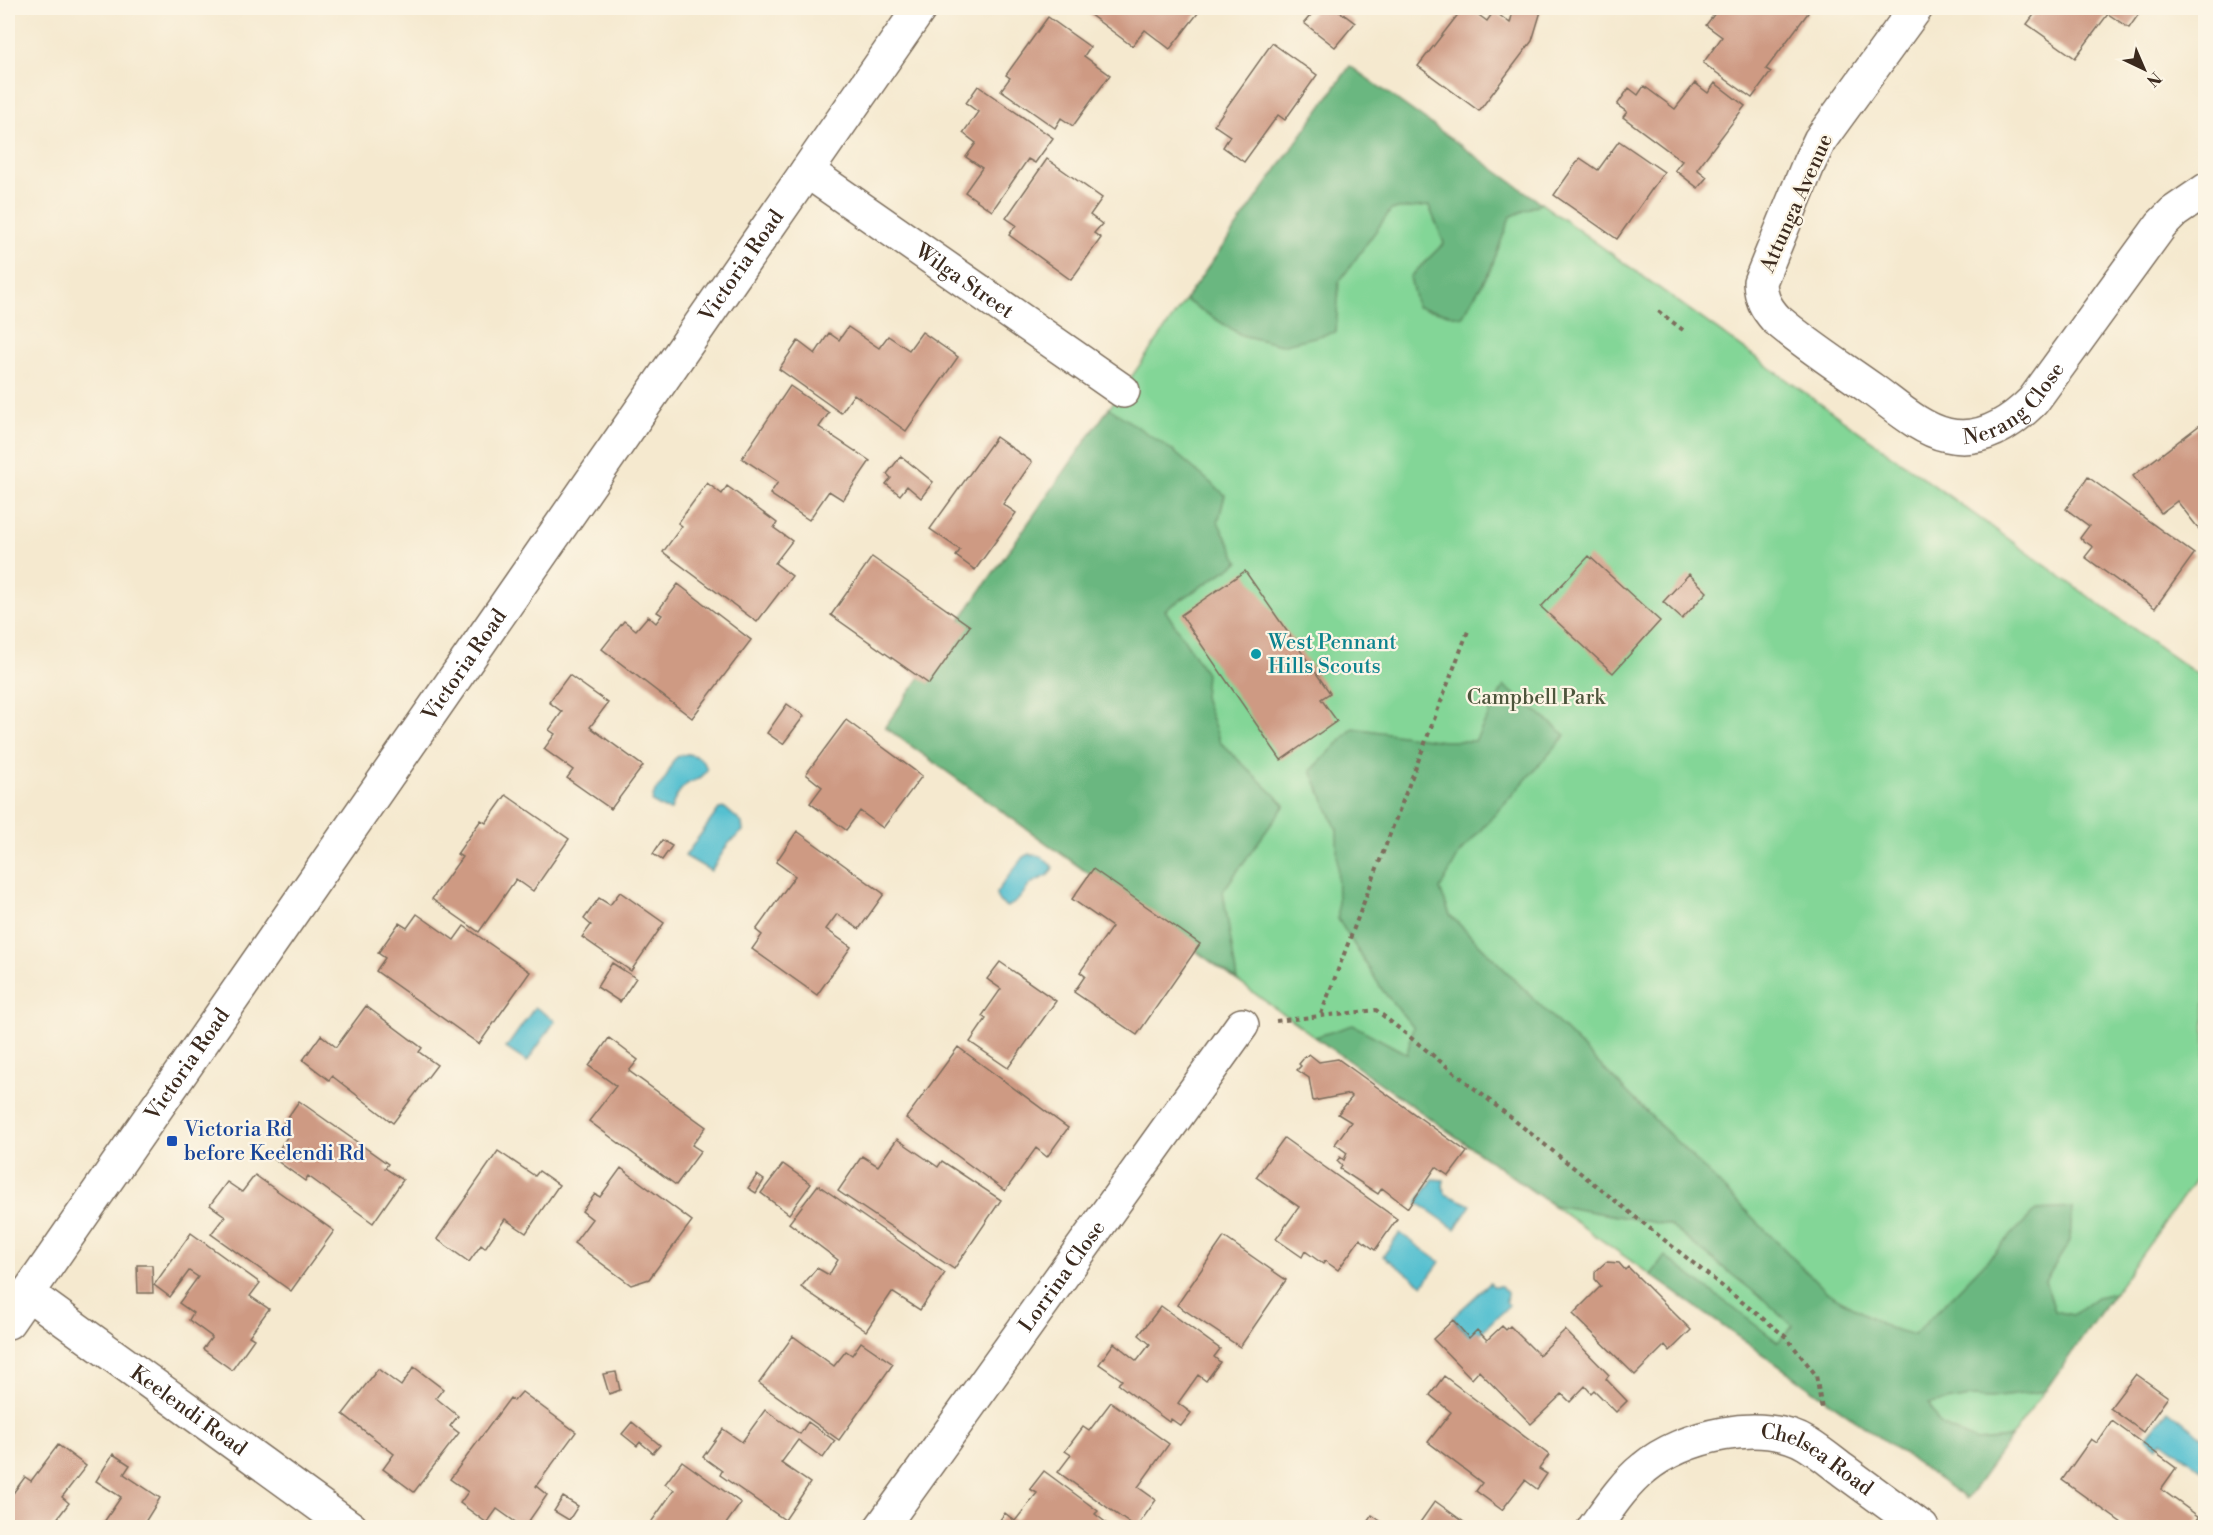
<svg xmlns="http://www.w3.org/2000/svg" width="2213" height="1535" font-family="'Libre Bodoni',serif">
  <rect width="100%" height="100%" fill="#fcf5e5"/>
  <filter id="ink" filterUnits="userSpaceOnUse"><feTurbulence type="fractalNoise" baseFrequency=".0167" numOctaves="2"/><feDisplacementMap in="SourceGraphic" scale="12" xChannelSelector="R" yChannelSelector="G"/><feConvolveMatrix kernelMatrix="1 2 1 2 8 2 1 2 1" color-interpolation-filters="sRGB"/></filter>
  <filter id="wash" filterUnits="userSpaceOnUse"><feTurbulence type="fractalNoise" baseFrequency=".008" numOctaves="4" result="noise"/><feDisplacementMap in="SourceGraphic" scale="24" xChannelSelector="R" yChannelSelector="G"/><feGaussianBlur stdDeviation="1.35" result="paint"/><feColorMatrix in="noise" values="0 0 0 0 0 0 0 0 0 0 0 0 0 0 0 0 0 1.4 0 .05"/><feComposite in="paint" operator="in"/></filter>
  <g filter="url(#wash)">
    <rect width="100%" height="100%" fill="#f5e9cf"/>
    <path fill="#83d697" stroke="#5f805a" stroke-width="1.5" d="M1350,66L2205,680V1166L1967,1499L1315,1037L885,727Z"/>
    <path fill="#6ab780" stroke="#52704f" stroke-width="1.5" d="M1350,66L1541,203L1510,217L1490,271L1462,317L1417,307L1410,277L1444,243L1429,206L1391,210L1339,282L1336,332L1281,345L1241,335L1185,300Z
      M1109,408L1172,450L1225,495L1218,522L1239,562L1165,610L1206,673L1204,697L1220,742L1285,805L1223,891L1237,980L885,727Z
      M1504,686L1566,735L1460,853L1440,889L1450,915L1828,1293L1889,1328L1914,1335L2036,1210L2072,1208L2070,1241L2045,1281L2055,1311L2073,1315L2097,1297L2114,1293L2045,1391L1991,1398L1970,1397L1929,1404L1939,1424L1976,1441L2011,1438L1967,1499L1651,1275L1665,1256L1778,1342L1793,1326L1763,1299L1669,1225L1553,1205L1315,1037L1353,1025L1407,1054L1413,1027L1383,991L1338,919L1337,830L1311,771L1353,728L1443,741H1475Z"/>
    <path fill="#55c0d0" stroke="#487577" stroke-width="1.5" d="M688,754C698,756 704,759 707,770C700,781 697,778 687,784C679,790 673,801 671,810L664,809L652,802C654,788 660,788 666,777C673,764 670,756 688,754Z
      M725,808L742,823L743,831L728,844L711,871L685,856L719,809Z
      M1029,854C1040,856 1046,858 1053,867C1050,879 1039,877 1031,884C1022,893 1020,902 1007,907C1000,903 997,901 996,893L1023,857Z
      M535,1007L555,1021L527,1062L506,1048Z
      M1433,1179L1444,1180L1443,1186L1445,1194L1471,1205L1455,1229L1417,1202Z
      M1400,1233L1440,1262L1423,1285L1383,1256Z
      M1490,1283L1493,1286H1501L1507,1293L1506,1302L1509,1305L1473,1340L1452,1318Z
      M2168,1410L2205,1439V1469L2204,1471L2162,1440L2157,1447L2146,1438Z"/>
    <g id="blocks">
      <path fill="#ce9a83" d="M1081,8H1202L1170,49L1145,30L1132,46Z
        M1317,8H1335L1355,23L1335,47L1304,23Z
        M1463,8H1469L1487,21L1494,11L1510,23L1514,8H1542L1532,41L1479,111L1418,66Z
        M1719,8H1800L1808,13L1766,69L1771,72L1752,98L1703,63L1722,37L1706,25Z
        M2039,8H2143L2129,28L2108,14L2075,58L2027,24Z
        M1048,17L1090,47L1084,56L1110,75L1073,126L1061,118L1055,128L1001,90L1010,78L1006,75Z
        M1272,43L1317,75L1285,120L1278,115L1244,162L1223,147L1230,136L1214,125Z
        M1695,83L1708,93L1715,83L1745,106L1697,169L1707,177L1698,188L1675,170L1682,161L1623,117L1627,112L1617,105L1629,88L1638,95L1644,86L1675,109Z
        M978,86L1053,138L1035,163L1028,159L992,211L965,192L982,168L966,157L976,143L963,133L978,112L966,103Z
        M1619,141L1664,172L1617,239L1554,195L1580,158L1598,170Z
        M1047,159L1102,198L1090,215L1102,224L1094,233L1101,238L1071,280L1009,235L1016,225L1006,218Z
        M848,327L879,348L888,336L909,350L922,332L958,357L906,431L854,394L841,413L779,369L798,341L815,354L829,333L839,340Z
        M790,386L829,413L819,427L870,461L843,500L829,491L809,520L770,494L778,482L742,458Z
        M2200,425L2206,429V538L2177,501L2161,513L2133,476Z
        M996,437L1032,462L1003,504L1016,513L975,570L956,556L960,550L930,529Z
        M901,456L933,482L921,498L907,486L900,495L886,484L891,478L887,474Z
        M2088,477L2194,554L2155,608L2085,557L2093,547L2080,538L2089,526L2066,509Z
        M707,483L722,494L727,486L777,523L774,528L792,541L775,563L792,576L757,622L663,552L682,526L678,523Z
        M1589,556L1660,621L1613,673L1541,607Z
        M872,557L970,626L929,684L831,615Z
        M1245,571L1330,693L1321,699L1337,721L1281,760L1181,615Z
        M1689,574L1707,592L1682,619L1663,602Z
        M678,584L751,640L692,718L602,649L624,621L636,630L648,616L656,623L662,615L657,612Z
        M569,675L608,703L590,727L643,766L611,809L567,778L573,770L544,749L555,734L549,730L562,712L549,702Z
        M787,704L804,716L783,744L767,733Z
        M846,720L922,776L883,828L860,811L846,830L810,803L822,787L806,774Z
        M506,795L569,839L533,891L516,879L479,932L432,899L462,857L457,854L481,820L486,823Z
        M797,831L884,894L859,929L837,914L826,929L851,947L817,995L752,949L762,935L756,930L795,876L776,862Z
        M662,840L672,846L662,860L653,854Z
        M1093,869L1200,944L1137,1035L1074,992L1085,976L1080,972L1112,927L1072,899Z
        M620,892L664,923L631,971L582,937L591,925L584,919L599,898L610,905Z
        M417,914L454,940L464,926L530,972L479,1044L376,971L385,958L378,953L399,923L407,928Z
        M1000,962L1056,1001L1008,1068L970,1042L986,1019L982,1016L1001,989L987,979Z
        M612,963L636,978L620,1002L597,987Z
        M366,1006L422,1048L419,1052L437,1065L393,1123L332,1076L329,1080L303,1060L321,1035L336,1047Z
        M609,1038L638,1060L629,1071L706,1127L692,1145L701,1151L676,1185L589,1121L616,1086L589,1066Z
        M958,1047L1068,1128L1047,1157L1036,1148L1005,1191L906,1118Z
        M1309,1054L1319,1062L1338,1059L1467,1152L1449,1176L1436,1167L1408,1208L1382,1188L1378,1194L1340,1169L1342,1166L1337,1161L1340,1157L1344,1160L1347,1153L1335,1144L1351,1122L1338,1114L1352,1097L1349,1094L1313,1101L1309,1078L1297,1070L1301,1066L1299,1064L1304,1058Z
        M299,1101L388,1164L385,1168L403,1180L373,1223L308,1176L305,1181L273,1158L290,1133L281,1127Z
        M1284,1138L1397,1219L1375,1250L1360,1239L1338,1270L1325,1261L1323,1264L1305,1251L1302,1257L1276,1239L1299,1207L1256,1177Z
        M897,1139L938,1167L942,1161L1001,1200L954,1269L838,1191L862,1156L878,1166Z
        M498,1151L535,1176L539,1171L559,1185L526,1233L505,1219L485,1248L481,1245L469,1262L437,1239Z
        M783,1164L811,1184L789,1214L761,1193Z
        M621,1168L692,1221L649,1279L631,1285L574,1243L592,1219L582,1211L595,1194L600,1197Z
        M255,1175L334,1231L291,1291L211,1234L225,1216L210,1205L227,1182L242,1192Z
        M757,1175L764,1180L756,1193L748,1188Z
        M818,1185L945,1273L920,1310L892,1292L866,1331L801,1287L817,1268L829,1275L838,1260L789,1223Z
        M191,1233L260,1283L250,1296L269,1309L249,1336L254,1339L232,1370L203,1349L212,1337L189,1320L193,1313L179,1303L198,1277L189,1271L170,1297L154,1285Z
        M1224,1237L1286,1280L1240,1347L1177,1305Z
        M1606,1262L1619,1263L1625,1270L1628,1267L1691,1330L1670,1351L1665,1345L1635,1375L1573,1314L1601,1286L1595,1279V1272Z
        M137,1265H152L153,1293H138Z
        M1161,1306L1220,1349L1214,1357L1220,1362L1206,1381L1198,1375L1178,1403L1191,1413L1181,1426L1171,1419L1169,1422L1118,1384L1122,1380L1099,1364L1114,1343L1137,1361L1150,1344L1139,1335Z
        M1453,1320L1469,1338L1477,1330L1487,1340L1502,1326L1506,1330L1510,1326L1539,1355L1565,1330L1609,1375L1606,1379L1627,1401L1616,1412L1594,1390L1591,1393L1585,1386L1570,1402L1562,1394L1531,1424L1479,1371L1472,1379L1433,1339Z
        M793,1336L834,1366L846,1351L852,1355L861,1342L893,1364L839,1440L759,1383Z
        M414,1367L443,1389L436,1398L458,1416L450,1426L459,1433L414,1492L383,1469L394,1454L343,1414L378,1369L401,1386Z
        M616,1372L620,1390L609,1394L603,1374Z
        M2136,1374L2168,1397L2143,1432L2110,1408Z
        M1444,1376L1549,1455L1539,1469L1547,1474L1537,1489L1525,1480L1502,1510L1476,1491L1482,1483L1428,1442L1451,1412L1430,1395Z
        M522,1392L576,1432L536,1486L547,1495L524,1528L497,1509L487,1523L460,1503L468,1492L450,1479L510,1398L514,1401Z
        M1111,1402L1169,1444L1138,1487L1156,1500L1136,1528L1058,1472L1071,1455L1065,1451L1083,1427L1089,1431Z
        M765,1410L800,1434L808,1422L835,1441L823,1458L798,1440L781,1463L810,1483L785,1520L720,1475L722,1471L703,1457L723,1429L742,1442Z
        M2112,1421L2176,1468L2161,1489L2199,1517L2192,1528H2129L2062,1480L2091,1439L2097,1443Z
        M632,1422L660,1445L653,1453L640,1442L637,1446L622,1434Z
        M58,1445L86,1466L62,1497L69,1503L50,1528H8V1500L25,1477L31,1481Z
        M113,1454L130,1465L124,1474L160,1498L145,1522L153,1528H100L121,1497L96,1481Z
        M682,1461L741,1503L723,1528H647L674,1490L665,1484Z
        M1044,1471L1098,1511L1095,1514L1113,1528H994L1005,1513L1015,1521L1037,1493L1030,1489Z
        M563,1497L578,1506L569,1520L554,1511Z
        M1435,1501L1472,1528H1416Z
        M1372,1515L1390,1528H1363Z"/>
    </g>
  </g>
  <g filter="url(#ink)">
    <use href="#blocks" fill-opacity="0" stroke="#7c6d5c" stroke-width="1.5"/>
    <g fill="none" stroke-linecap="round" stroke-linejoin="round">
      <g stroke="#7c6d5c" stroke-width="36">
        <g id="street">
          <path id="s1" d="M1916,8L1820,140L1809,163L1760,282C1761,298 1765,307 1776,319C1806,345 1841,367 1873,390C1895,406 1920,429 1947,435C1981,443 2011,423 2033,401L2161,225L2174,212L2206,190"/>
          <path id="s2" d="M807,171L1123,391"/>
          <path id="s3" d="M27,1293L351,1528"/>
          <path id="s4" d="M881,1528L1242,1025"/>
          <path id="s5" d="M1594,1528C1609,1507 1624,1484 1644,1468C1682,1436 1763,1417 1807,1444C1820,1452 1832,1462 1844,1471C1870,1490 1896,1509 1922,1528"/>
        </g>
      </g>
      <g stroke="#7c6d5c" stroke-width="36">
        <g id="secondary">
          <path id="s6" d="M8,1322L920,8"/>
        </g>
      </g>
      <path stroke="#7c6d5c" stroke-width="4" stroke-dasharray="4.5 4.5" stroke-linecap="butt" d="M1658,311L1683,330
        M1321,1014L1468,631
        M1276,1021L1376,1010L1786,1337L1816,1375L1822,1410"/>
      <use href="#street" stroke="#fff" stroke-width="33"/>
      <use href="#secondary" stroke="#fff" stroke-width="33"/>
    </g>
  </g>
  <circle fill="#0f9aa8" stroke="#fcf5e5" stroke-width="2" cx="1256" cy="654" r="6"/>
  <rect fill="#1a4fb4" stroke="#fcf5e5" stroke-width="2" x="166" y="1135" width="12" height="12" rx="3"/>
  <g text-anchor="middle" stroke-width="4.5" stroke-linejoin="round" paint-order="stroke">
    <g font-size="21" fill="#3b2a1e" stroke="#fcf5e5">
      <text transform="translate(1796 203) rotate(-66)" y="7">Attunga Avenue</text>
      <text dy="7" stroke="none"><textPath href="#s6" startOffset="1286">Victoria Road</textPath></text>
      <text dy="7" stroke="none"><textPath href="#s2" startOffset="192">Wilga Street</textPath></text>
      <text dy="7" stroke="none"><textPath href="#s1" startOffset="645">Nerang Close</textPath></text>
      <text dy="7" stroke="none"><textPath href="#s6" startOffset="800">Victoria Road</textPath></text>
      <text dy="7" stroke="none"><textPath href="#s6" startOffset="314">Victoria Road</textPath></text>
      <text dy="7" stroke="none"><textPath href="#s4" startOffset="310">Lorrina Close</textPath></text>
      <text dy="7" stroke="none"><textPath href="#s3" startOffset="200">Keelendi Road</textPath></text>
      <text dy="7" stroke="none"><textPath href="#s5" startOffset="267">Chelsea Road</textPath></text>
    </g>
    <g font-size="21" fill="#0d838f" stroke="#fcf5e5" text-anchor="start">
      <text x="1268" y="649">West Pennant<tspan x="1268" dy="24">Hills Scouts</tspan></text>
    </g>
    <g font-size="21" fill="#4d553c" stroke="#fcf5e5">
      <text x="1536" y="704">Campbell Park</text>
    </g>
    <g font-size="21" fill="#164399" stroke="#fcf5e5" text-anchor="start">
      <text x="184" y="1136">Victoria Rd<tspan x="184" dy="24">before Keelendi Rd</tspan></text>
    </g>
  </g>
  <rect width="2213" height="1535" fill="none" stroke="#fcf5e5" stroke-width="30"/>
  <g transform="translate(2144 69) rotate(136)" stroke="#fcf5e5" stroke-width="4.5" paint-order="stroke">
  <path d="M0-4.5L10 22L0 15L-10 22Z" fill="#3b2a1e"/>
  <text y="-9" font-size="16" font-weight="bold" text-anchor="middle" fill="#3b2a1e">N</text>
  </g>
</svg>
